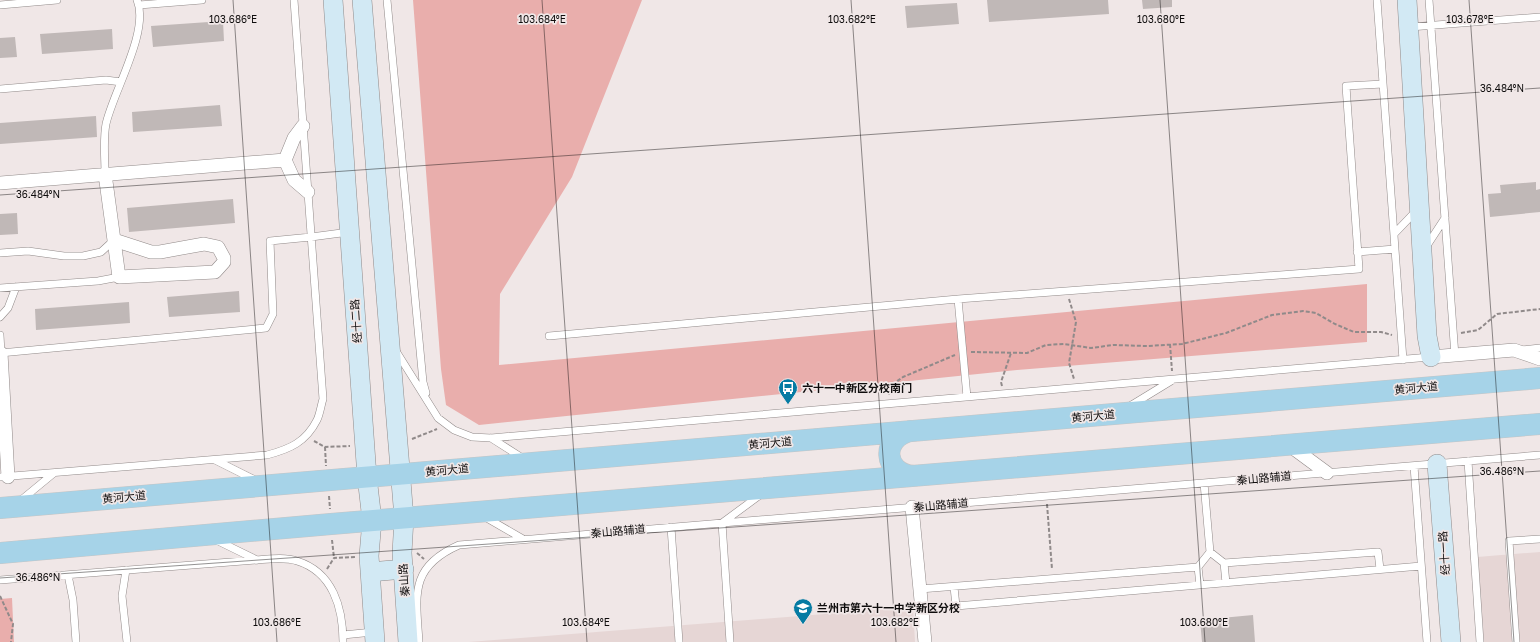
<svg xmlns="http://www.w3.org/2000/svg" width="1540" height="642" font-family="'Golos Text','Noto Sans SC',sans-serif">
  <rect width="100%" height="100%" fill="#f0e7e7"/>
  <path fill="#e6d6d5" d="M1540,552V642H1484L1477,557Z
    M913,607L915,642H469Z"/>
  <path fill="#e9aeac" d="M413,0H642L572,177L500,294L499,365L1367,284V342L1017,370L479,425L446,405L441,369Z
    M12,598L14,642H0V599Z"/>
  <path fill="#c0b8b7" d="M987,0H1108L1109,14L989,22Z
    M1142,0H1172V7L1143,9Z
    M957,3L959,24L907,28L905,6Z
    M223,21L224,41L153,47L151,26Z
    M112,29L113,49L42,54L40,34Z
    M15,37L17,57L0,58V38Z
    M220,105L222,126L133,132L132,112Z
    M96,116L97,137L0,144V123Z
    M1536,182V190L1540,189V212L1490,217L1488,194L1501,193L1500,185Z
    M233,199L235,223L129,232L127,208Z
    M17,213L18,234L0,235V214Z
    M239,291L240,312L169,317L167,297Z
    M129,302L130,323L36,330L35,309Z
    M1253,615L1255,642H1202L1200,620Z"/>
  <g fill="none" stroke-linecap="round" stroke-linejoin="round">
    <g stroke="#918a89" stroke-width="8">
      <path id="lane" d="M387,0L423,382L426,393
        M1377,0L1403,360
        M1429,0L1455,356
        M0,5L57,0
        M139,5L202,0
        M1410,27L1540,17
        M0,89L106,80L121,82
        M105,174C105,159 103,139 106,124C113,92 150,31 137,0
        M1394,234L1417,210
        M1426,247L1445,218
        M1357,252L1395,249
        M0,253L28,251L64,256H83L101,252L114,240
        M0,288L98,281L119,277
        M958,299L967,397
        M0,317L8,308L16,287
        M0,335L1,353
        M549,336L958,299L1359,269L1346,86L1383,84
        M1522,350L1540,348
        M396,351L438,418L454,430L472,437L491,438L1430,357
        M0,353L266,328L273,314L270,241L311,237L349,232
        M1130,406L1171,381
        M491,438L524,459
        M215,460L257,481
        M1468,461L1480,642
        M1414,466L1427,642
        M0,477L267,455C290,449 306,442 317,420C320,414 321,405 323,399L294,0
        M20,501L54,473
        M485,517L523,539
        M671,527L679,642
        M216,540L257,560
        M1210,552L1224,563L1226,583
        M1224,563L1378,552L1380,569
        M126,570L122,596L127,642
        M68,575L73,600L76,642
        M0,580L257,560C270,559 285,557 297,561C333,572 343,608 343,642
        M1200,585L1198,567L1210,552L1204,483
        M954,587L956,606L1421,566
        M920,589L1198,567
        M343,635L373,632
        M419,642C416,595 409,567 459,545L1540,455
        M730,642L722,523L760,495
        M1516,642L1509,541L1540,539"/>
    </g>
    <g stroke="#918a89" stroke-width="14">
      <path id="street" d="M303,126L294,138L285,160L294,180L308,192
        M105,174L119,277L215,272L224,262V258L218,247L204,244L160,252H151L114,240
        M0,183L285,160
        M1,353L8,477
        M1431,357L1514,350L1540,359
        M1289,445L1327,473
        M912,507L925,642"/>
    </g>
    <g stroke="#918a89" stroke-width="20">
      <path id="secondary" d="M333,0L367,477L372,520L369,556L375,642
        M362,0L404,518L402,553L408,642
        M1407,0L1427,336L1431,357
        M1437,464L1451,642
        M370,572L404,569"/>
    </g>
    <g stroke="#c5c5c5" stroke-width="22">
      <path id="primary" d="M910,431C881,438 883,473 913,476
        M0,508L1540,378
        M0,553L331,524L1540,424"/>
    </g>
    <path stroke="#908a8a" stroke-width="2" stroke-dasharray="4 2" stroke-linecap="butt" d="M1069,299L1076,322L1069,363L1074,379
      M1461,333L1478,330L1497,314L1540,309
      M1170,344L1172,371
      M971,352L1027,353L1046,345L1064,344L1091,348L1113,345L1147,346L1182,344L1226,333L1272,315L1303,311L1316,313L1335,324L1354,332H1381L1392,335
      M1002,386L1001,382L1011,353
      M889,395V387L903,377L955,355
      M412,439L437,429
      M314,441L325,447L350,446
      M325,447L326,466
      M329,496L330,509
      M1047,504L1052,569
      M332,540L334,558
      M417,553L424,559
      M327,569L334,558L355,557
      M0,596L13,624L11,642"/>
    <use href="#lane" stroke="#fff" stroke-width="7"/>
    <use href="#street" stroke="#fff" stroke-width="13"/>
    <use href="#secondary" stroke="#d2e9f4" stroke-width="19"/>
    <use href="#primary" stroke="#a6d3e8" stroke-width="21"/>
  </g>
  <path fill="none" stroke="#0f0d0d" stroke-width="1" stroke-opacity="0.45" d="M233,0L277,642M542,0L587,642M851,0L896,642M1160,0L1205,642M1469,0L1514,642M0,195L1540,88M0,578L1540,471"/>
  <defs>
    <g id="bus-pin" transform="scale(1)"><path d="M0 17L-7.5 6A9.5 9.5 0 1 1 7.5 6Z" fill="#057ba3" stroke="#f0e7e7"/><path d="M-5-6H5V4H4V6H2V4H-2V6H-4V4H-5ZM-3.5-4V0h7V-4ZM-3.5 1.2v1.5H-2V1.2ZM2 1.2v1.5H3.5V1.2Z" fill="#fff"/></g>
    <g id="school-pin" transform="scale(1)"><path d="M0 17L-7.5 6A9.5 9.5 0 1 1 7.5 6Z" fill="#057ba3" stroke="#f0e7e7"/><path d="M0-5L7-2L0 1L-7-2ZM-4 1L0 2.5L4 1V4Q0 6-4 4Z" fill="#fff"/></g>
  </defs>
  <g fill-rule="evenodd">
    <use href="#bus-pin" x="788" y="388"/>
    <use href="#school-pin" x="803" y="608"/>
  </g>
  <g text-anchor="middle" stroke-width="3.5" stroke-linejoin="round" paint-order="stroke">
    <g font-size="11" fill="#0f0d0d" stroke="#f0e7e7">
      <text transform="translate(356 321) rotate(-94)" y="4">经十二路</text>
      <text transform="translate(1416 388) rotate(-5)" y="4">黄河大道</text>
      <text transform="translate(1093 416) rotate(-5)" y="4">黄河大道</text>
      <text transform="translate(770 443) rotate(-5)" y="4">黄河大道</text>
      <text transform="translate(447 470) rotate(-5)" y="4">黄河大道</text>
      <text transform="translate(1264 478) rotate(-5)" y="4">秦山路辅道</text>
      <text transform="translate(124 497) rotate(-5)" y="4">黄河大道</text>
      <text transform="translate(941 505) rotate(-5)" y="4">秦山路辅道</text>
      <text transform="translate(618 531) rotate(-5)" y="4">秦山路辅道</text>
      <text transform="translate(1444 553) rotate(-94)" y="4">经十一路</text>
      <text transform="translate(404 580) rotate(-94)" y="4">秦山路</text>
    </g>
    <g font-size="11" font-weight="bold" fill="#0f0d0d" stroke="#f0e7e7" text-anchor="start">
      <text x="802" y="392">六十一中新区分校南门</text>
      <text x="817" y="612">兰州市第六十一中学新区分校</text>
    </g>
  </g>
  <g font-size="10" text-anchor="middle" fill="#0f0d0d" stroke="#f0e7e7" stroke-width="3.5" stroke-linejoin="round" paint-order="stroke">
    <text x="233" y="23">103.686°E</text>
    <text x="542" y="23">103.684°E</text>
    <text x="852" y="23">103.682°E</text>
    <text x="1161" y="23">103.680°E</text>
    <text x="1470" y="23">103.678°E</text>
    <text x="1502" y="92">36.484°N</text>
    <text x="38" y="198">36.484°N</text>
    <text x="1502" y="475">36.486°N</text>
    <text x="38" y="581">36.486°N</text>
    <text x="277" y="626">103.686°E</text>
    <text x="586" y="626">103.684°E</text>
    <text x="895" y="626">103.682°E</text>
    <text x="1204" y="626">103.680°E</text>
  </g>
</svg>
